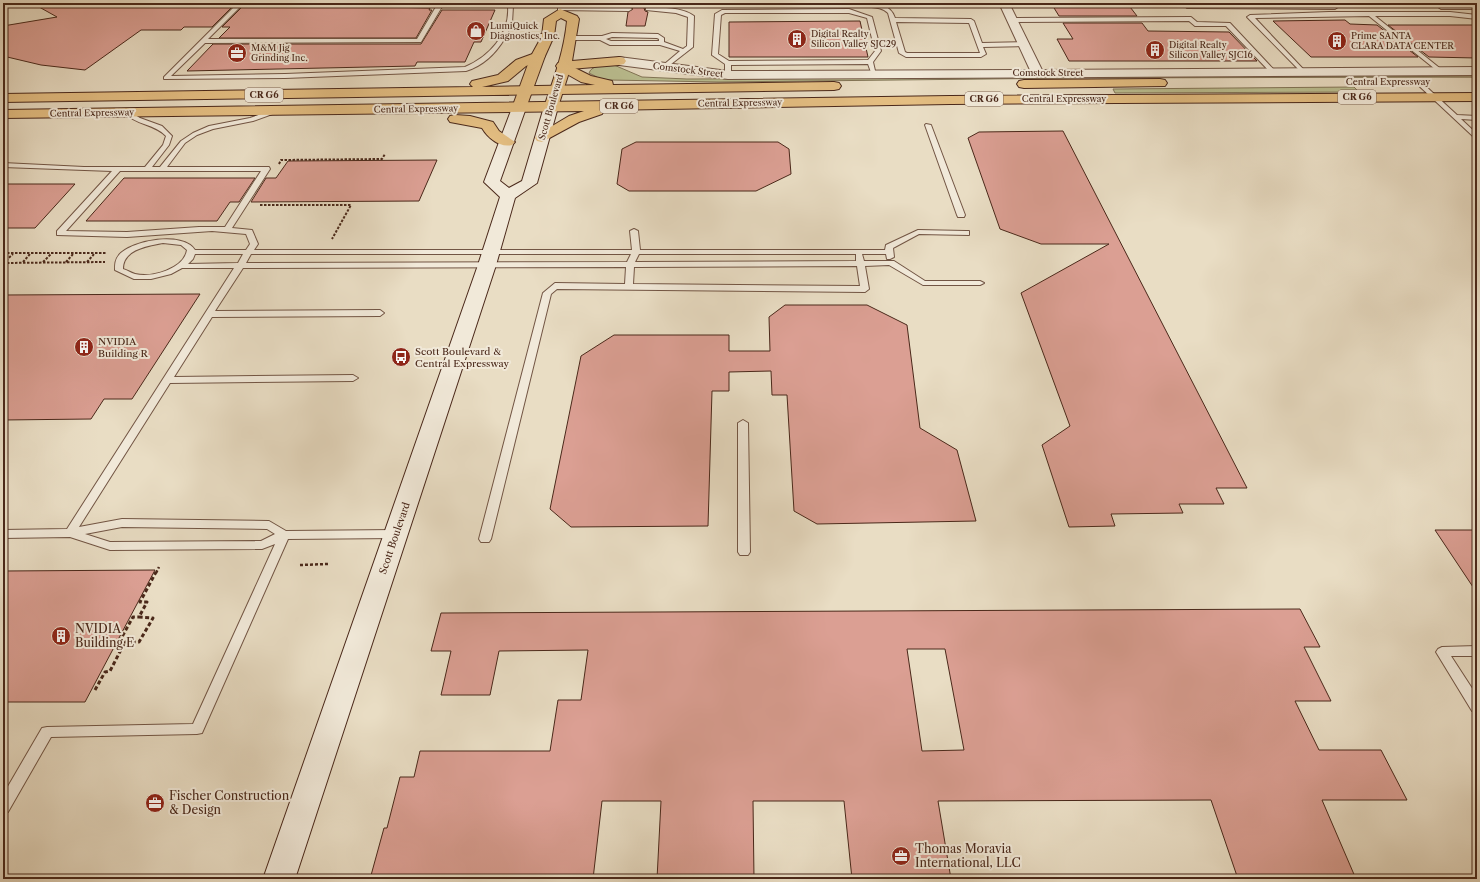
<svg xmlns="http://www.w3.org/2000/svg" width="1480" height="882" font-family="'Libre Caslon Text',serif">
  <rect width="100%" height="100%" fill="#e9ddc4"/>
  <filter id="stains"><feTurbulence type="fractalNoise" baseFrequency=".005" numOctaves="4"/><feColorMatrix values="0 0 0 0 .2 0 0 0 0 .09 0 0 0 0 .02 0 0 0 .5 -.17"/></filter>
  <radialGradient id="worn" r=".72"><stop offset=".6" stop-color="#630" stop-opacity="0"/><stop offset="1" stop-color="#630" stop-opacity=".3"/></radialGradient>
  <path fill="#bbbf91" stroke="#827456" d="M614,65L642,77L687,79L1367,76L1477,77L1076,78L719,82L609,80L595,78L597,77L589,73C592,64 606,66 614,65Z
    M1354,87L1359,92L1115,93L1113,89Z"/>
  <path fill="#db9f93" stroke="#4a281a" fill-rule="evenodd" d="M32,3H236L212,27H184L181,30H141L85,70L41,65L3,56V26L57,17Z
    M246,3H309L306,6H388L387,7L430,8L429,10H432L416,38H219L230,27H222Z
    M1051,3H1127L1137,16H1059Z
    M629,5H649L644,8L645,11L648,12L645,26H626L628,12L633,9Z
    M442,10H495L481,42H474L465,62H417L415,66L187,71L213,44H421Z
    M1345,20L1350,24L1377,25L1418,57H1311L1273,21Z
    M860,21L868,57H729V22Z
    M1063,23H1142L1148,31L1229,32L1257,61H1069L1057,39H1073Z
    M1388,25H1477V58L1429,57Z
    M1063,131L1247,488H1216L1224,504H1179L1183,513L1111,514L1115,526L1069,527L1042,445L1070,426L1021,293L1109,244H1041L1000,229L968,138L979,132Z
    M636,142H778L789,149L791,174L756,191H629L617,184L622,149Z
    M437,160L419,201L251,202L266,178H276L288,161Z
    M124,178H255L239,202H230L217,221H86Z
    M3,184H75L35,228H3Z
    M200,294L132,399H104L91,419L3,420V295Z
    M785,305H867L907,325L920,428L957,450L976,521L817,524L794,511L787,395H772L771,371L729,372V391H712L708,526L571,527L550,509L581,356L614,335H729V351H770L769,317Z
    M1435,530H1477V593Z
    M155,570L85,702H3V571Z
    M1300,609L1320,647H1304L1331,701H1295L1319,750H1381L1407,800H1322L1356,879H1238L1211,800L938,801L951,879H852L844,801H753L754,879H657L661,801H602L593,879H370L384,828H387L400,777H414L420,751H550L558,700H581L588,650L499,651L490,695H441L451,651H431L441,613ZM907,649H945L964,750L922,751Z"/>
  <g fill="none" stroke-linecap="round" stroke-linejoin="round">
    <g stroke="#725544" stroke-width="2">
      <path id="service" d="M238,3H244L208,39H417L437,5H390L387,3H539L513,6L512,23L507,34H548L551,36L548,38H505C496,53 483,66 466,71L285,78L164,79V77ZM443,5L508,7C510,34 489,57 465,67L285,74L171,76L205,43L421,42Z
        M854,3C869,3 890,1 895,18L971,19L974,21L982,43L1024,42L1027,44L1024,46L983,47L986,54L981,57H906L899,53L888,13C879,4 865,9 854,3ZM896,22L969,23L980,53H907L905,52Z
        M1181,3L1188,4L1330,5L1328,3H1334L1338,7L1335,9L1187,8Z
        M1432,3H1439L1442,5H1477V9H1441Z
        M560,7H629L632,9L629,11L558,10V8Z
        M648,7C663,8 682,7 694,16L693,47L666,68L661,67L680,51L660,45H610L600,40H570L567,38L570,36H602L612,33L658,34L664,38V42L683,49L687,46L688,17L676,13L646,10V8ZM612,37L657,38L659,39V41H611L606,39Z
        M849,9L872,17L881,51L873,62L876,75H872L868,64L731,65V75L728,77L725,75V64L712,55L715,14L722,10ZM725,13H849L867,18L875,51L868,60L729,61L718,54L721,15Z
        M1329,12H1450L1477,15V19L1450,16H1375L1442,70V72L1440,73L1369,16L1255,18L1305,71L1306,72L1303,74L1247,17L1250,15Z
        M1191,17L1197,22L1230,23L1276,72L1271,73L1226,26H1195L1189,21L1012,22L1009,20L1012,18Z
        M1416,81H1420L1457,115L1477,116V120L1461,119L1477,134V140L1416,83Z
        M276,109L279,111L278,112L253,121L213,129L197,135L185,143L167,167H269L270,169L232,228L252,230L258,244L254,250H632L630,231L634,229L638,231L640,250H885L886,245L918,230L966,231H969V235L919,234L893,248L894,257L890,259H887L886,254H862L864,261H894L925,281H980L984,283L980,285H923L889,265L865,266L869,289L865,292L557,289L551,294L491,539L489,542H481L479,539L543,293L555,283L625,284L626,267L243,268L215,311L380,310L384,313L380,316L212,317L174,377L353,375L358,378L353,381L170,383L79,527L122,519L269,521L286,531L396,530L400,531L401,534L400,537L396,538L288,539L202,733L197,734L51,737L8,812L3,814V795L42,728L47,727L193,724L275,544L262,549L110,550L70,537L3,538V530L67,529L234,268H182L171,274L151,279H134L115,270C115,264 115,260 119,255C132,240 183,231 195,250H246L250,244L246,234L212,231L127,237L57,235V231L112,171L3,167V163L84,167H145L163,145L166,136C155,124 136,125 125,113L128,111L140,118L162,126L172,136L169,145L152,167H160L181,141L193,133L209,126L250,118ZM120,171H261L225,227H199L127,232L66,231ZM163,243L181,245L187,250C184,269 152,278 135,274C131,273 127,270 123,269C123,249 148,246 163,243ZM195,254H243L238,263L188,264L193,259ZM251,254H631L627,262L246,263ZM639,254H856V261L635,262ZM857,266L860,286L633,284L634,267ZM122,527L267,529L275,534L261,541L110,542L85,534Z
        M926,124L931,125L965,215L964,217H958L957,215L925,125Z
        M743,420L748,423L750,552L748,555H740L738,552V423Z
        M1477,646V656H1451L1477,696V712L1472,711L1436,652L1438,649L1442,647Z"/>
    </g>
    <g stroke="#725544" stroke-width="2">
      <path id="minor" d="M999,3H1009L1042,70L1477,67V75L728,79L619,65L613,61L619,57L728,71L1030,70Z"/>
    </g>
    <g stroke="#4a281a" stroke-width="2">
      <path id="secondary" d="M551,103L556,104L558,107L537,183L515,198L496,265L295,879H263L478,265L500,197L484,182L512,108L514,105H524L526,108L500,181L509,188L522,181L544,107L546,104Z"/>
    </g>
    <g stroke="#4a281a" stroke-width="2">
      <path id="primary" d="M560,9L577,16L579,19L572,61L619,57L624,58L626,61L624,64L619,65L570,69L558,107L556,110H546L544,107C554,78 564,52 567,21L561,18L556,21L554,36L545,56L526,108L524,111H514L512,108L531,56L542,36L544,19Z"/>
    </g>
    <g stroke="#4a281a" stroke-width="2">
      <path id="trunk" d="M538,52L543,53L545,56L543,59L526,66L508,81L482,87L595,85L581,82L558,69L556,66L558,63L563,62L591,76L612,81L613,85L834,82L839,83L841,86L839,89L834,90L3,102V94L473,87L470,84L472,81L498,75L516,60Z
        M1160,79L1165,80L1167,83L1165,86L1024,88L1019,87L1017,84L1019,81L1024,80Z
        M1477,93V101L950,104L604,110L602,114L579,122L542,142L537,141L535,138L537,135L569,116L584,111L3,118V110L950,96Z
        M455,115L470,116L493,122L499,131L515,142L512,145C500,148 488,138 482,128L450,122L448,119L450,116Z"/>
    </g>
    <path stroke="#4a281a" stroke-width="2" stroke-dasharray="2.5 1.5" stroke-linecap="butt" d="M279,164L281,160L382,159L385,154
      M260,205H351L332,239
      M3,253H106
      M23,262L30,254
      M43,262L51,254
      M66,262L74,253
      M87,262L95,253
      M3,263L105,262
      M3,263L13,254"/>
    <path stroke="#4a281a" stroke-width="2.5" stroke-dasharray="3 2" stroke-linecap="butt" d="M300,565L328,564
      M156,573L159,567"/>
    <path stroke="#4a281a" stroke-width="3" stroke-dasharray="4 2.5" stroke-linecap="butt" d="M125,642H119L133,617H139
      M95,690L105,672L110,671L125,642H139L153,618L139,617L147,602H140L156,572"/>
    <use href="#service" fill="#f1e9d9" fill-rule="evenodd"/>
    <use href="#minor" fill="#f1e9d9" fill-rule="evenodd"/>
    <use href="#secondary" fill="#f1e9d9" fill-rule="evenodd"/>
    <use href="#primary" fill="#e4be82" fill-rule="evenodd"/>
    <use href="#trunk" fill="#e4be82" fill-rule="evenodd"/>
  </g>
  <defs>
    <g id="shop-disc" transform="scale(1)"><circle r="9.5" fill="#8f2418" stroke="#f1e9d9"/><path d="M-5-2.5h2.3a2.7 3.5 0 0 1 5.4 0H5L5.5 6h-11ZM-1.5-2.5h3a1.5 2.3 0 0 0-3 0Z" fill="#fff"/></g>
    <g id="building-disc" transform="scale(1)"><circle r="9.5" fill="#8f2418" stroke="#f1e9d9"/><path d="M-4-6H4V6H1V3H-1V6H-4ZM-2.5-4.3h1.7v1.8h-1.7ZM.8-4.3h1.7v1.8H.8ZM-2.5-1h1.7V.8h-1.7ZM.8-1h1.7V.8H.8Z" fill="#fff"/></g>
    <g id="office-disc" transform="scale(1)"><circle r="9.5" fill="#8f2418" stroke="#f1e9d9"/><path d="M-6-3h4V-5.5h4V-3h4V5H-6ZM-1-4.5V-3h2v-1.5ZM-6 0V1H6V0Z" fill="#fff"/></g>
    <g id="bus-disc" transform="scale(1)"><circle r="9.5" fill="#8f2418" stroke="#f1e9d9"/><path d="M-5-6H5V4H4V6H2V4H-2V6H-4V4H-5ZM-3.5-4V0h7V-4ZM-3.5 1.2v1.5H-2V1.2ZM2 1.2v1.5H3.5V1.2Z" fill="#fff"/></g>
  </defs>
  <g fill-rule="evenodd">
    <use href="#shop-disc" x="476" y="31"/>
    <use href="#building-disc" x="797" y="39"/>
    <use href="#building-disc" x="1337" y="41"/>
    <use href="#building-disc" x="1155" y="50"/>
    <use href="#office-disc" x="237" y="53"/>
    <use href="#building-disc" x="84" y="347"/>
    <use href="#bus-disc" x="401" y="357"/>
    <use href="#building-disc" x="61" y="636"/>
    <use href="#office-disc" x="155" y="803"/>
    <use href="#office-disc" x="901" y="856"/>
  </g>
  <g text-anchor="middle" stroke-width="4" stroke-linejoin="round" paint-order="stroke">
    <g font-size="9" fill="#4a281a" stroke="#f1e9d9" text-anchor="start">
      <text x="490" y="29">LumiQuick<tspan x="490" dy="10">Diagnostics, Inc.</tspan></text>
      <text x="811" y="37">Digital Realty<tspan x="811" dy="10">Silicon Valley SJC29</tspan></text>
      <text x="1351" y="39">Prime SANTA<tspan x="1351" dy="10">CLARA DATA CENTER</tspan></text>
      <text x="1169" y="48">Digital Realty<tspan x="1169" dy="10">Silicon Valley SJC16</tspan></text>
      <text x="251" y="51">M&amp;M Jig<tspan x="251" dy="10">Grinding Inc.</tspan></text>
    </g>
    <g font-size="9" fill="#4a281a" stroke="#f1e9d9">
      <text transform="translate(688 70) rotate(7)" y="3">Comstock Street</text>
      <text x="1048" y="76">Comstock Street</text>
      <text x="1388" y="85">Central Expressway</text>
      <text x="1064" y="102">Central Expressway</text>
      <text transform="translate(740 103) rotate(-1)" y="3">Central Expressway</text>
      <text transform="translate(551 107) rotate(-74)" y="3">Scott Boulevard</text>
      <text transform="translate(416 109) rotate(-1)" y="3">Central Expressway</text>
      <text transform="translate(92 113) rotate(-1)" y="3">Central Expressway</text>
    </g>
    <g fill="#f1e9d9" stroke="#7c6253" stroke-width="1">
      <rect x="245" y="88" width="38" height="14" rx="3"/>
      <rect x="1338" y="90" width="38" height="14" rx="3"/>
      <rect x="965" y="92" width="38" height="14" rx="3"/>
      <rect x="600" y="99" width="38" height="14" rx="3"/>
    </g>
    <g font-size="9" font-weight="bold" fill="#4a281a">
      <text x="264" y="98">CR G6</text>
      <text x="1357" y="100">CR G6</text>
      <text x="984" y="102">CR G6</text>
      <text x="619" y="109">CR G6</text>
    </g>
    <g font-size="10" fill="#4a281a" stroke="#f1e9d9" text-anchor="start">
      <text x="98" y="345">NVIDIA<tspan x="98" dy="12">Building R</tspan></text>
      <text x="415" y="355">Scott Boulevard &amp;<tspan x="415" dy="12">Central Expressway</tspan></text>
    </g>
    <g font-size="10" fill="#4a281a" stroke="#f1e9d9">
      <text transform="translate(394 538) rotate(-71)" y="4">Scott Boulevard</text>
    </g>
    <g font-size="12" fill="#4a281a" stroke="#f1e9d9" text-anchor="start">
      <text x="75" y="633">NVIDIA<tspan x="75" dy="14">Building E</tspan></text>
      <text x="169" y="800">Fischer Construction<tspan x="169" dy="14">&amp; Design</tspan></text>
      <text x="915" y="853">Thomas Moravia<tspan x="915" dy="14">International, LLC</tspan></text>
    </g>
  </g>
  <rect width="1480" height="882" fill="none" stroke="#e9ddc4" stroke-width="16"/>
  <rect x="4" y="4" width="1472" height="874" fill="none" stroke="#4a281a" stroke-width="2"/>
  <rect x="8" y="8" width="1464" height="866" fill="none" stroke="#4a281a"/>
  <rect width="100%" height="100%" filter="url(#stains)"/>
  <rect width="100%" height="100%" fill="url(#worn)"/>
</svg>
